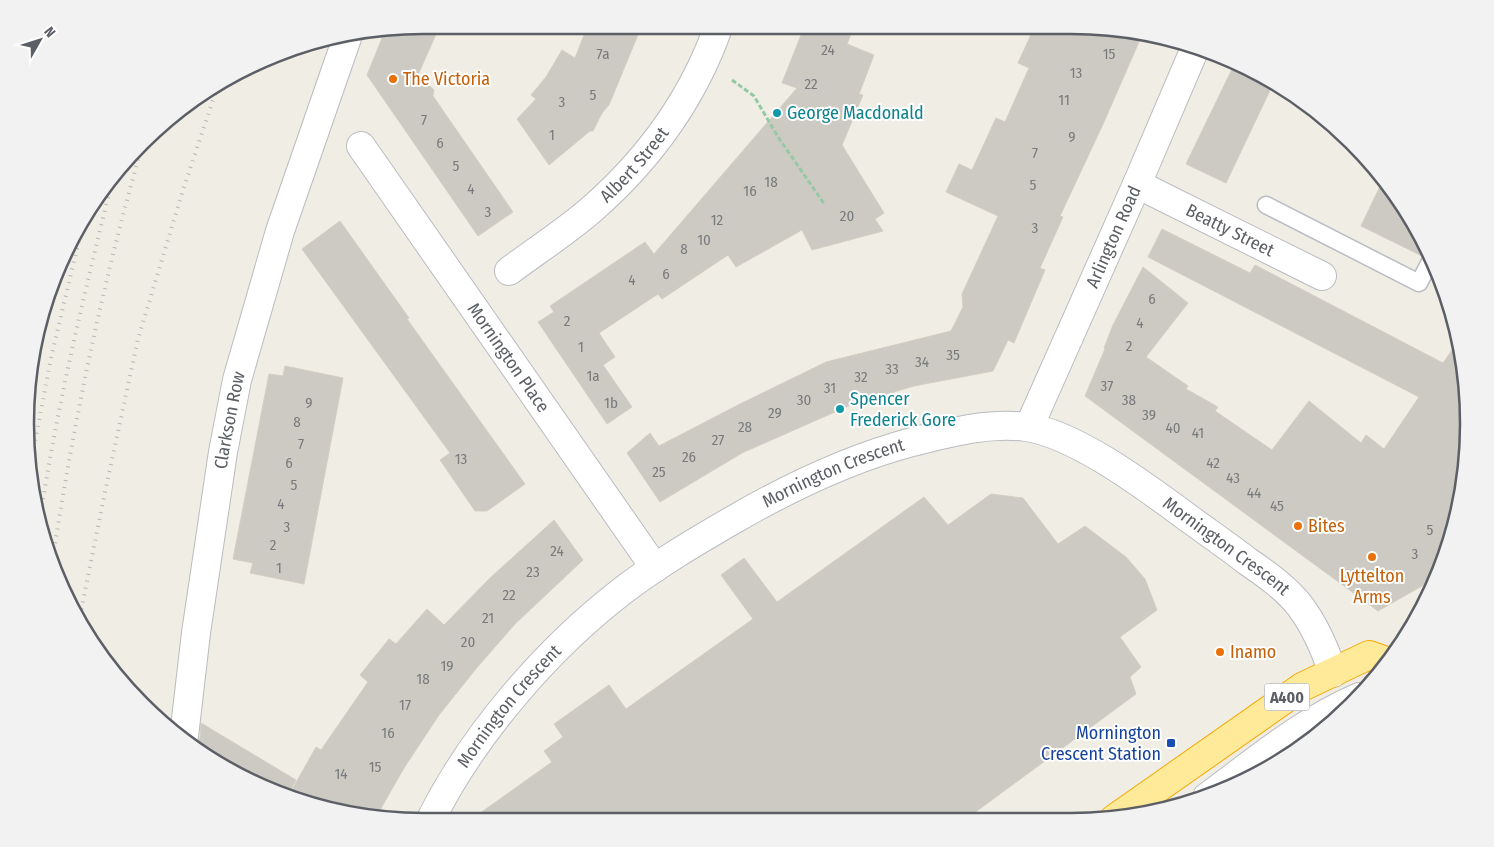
<svg xmlns="http://www.w3.org/2000/svg" width="1494" height="847" font-family="'Fira Sans Condensed',sans-serif">
  <rect width="100%" height="100%" fill="#f0ede4"/>
  <path fill="#cdcac3" stroke="#d5cfc1" d="M424,25H440L418,75L434,90L433,96L513,212L478,236L367,75L385,31Z
    M588,25H642L609,105L602,113L593,131H590L549,165L517,119L536,99L531,95L546,77L562,50L575,58Z
    M805,25L854,26L847,44L874,55L859,94L863,95L842,145L884,213L875,219L883,231L812,250L802,230L736,267L728,255L662,299L658,294L599,333L615,357L603,365L632,407L607,424L538,322L554,312L550,306L645,242L654,254L797,88L782,83Z
    M1035,26H1096L1142,35L1104,122L1060,216L1063,217L1040,268L1045,270L1014,343L1008,340L993,371L914,386L853,404L742,453L660,502L627,453L650,433L659,446L738,405L826,362L951,331L963,307L962,294L998,216L946,192L959,164L972,170L996,118L1005,122L1029,68L1018,63Z
    M1235,63L1274,82L1226,183L1186,164Z
    M1384,178L1428,248L1422,256L1361,226Z
    M340,221L409,318L407,319L525,484L487,511H475L440,460L450,453L302,249Z
    M1162,229L1250,273L1255,265L1443,363L1459,340L1468,398L1466,476L1448,552L1436,578L1378,611L1085,396L1105,349L1104,348L1113,325L1143,267L1188,303L1146,357L1188,386L1186,389L1218,407L1215,411L1272,450L1309,401L1361,443L1366,435L1384,449L1419,397L1148,257Z
    M285,366L343,378L304,584L250,573L253,563L233,559L269,374L283,376Z
    M991,494L1023,498L1058,544L1085,526L1126,557L1145,579L1157,610L1120,637L1141,667L1130,677L1136,694L966,819L469,821L552,762L544,751L563,737L554,724L609,685L626,709L753,619L721,575L744,558L777,602L924,497L948,525Z
    M554,520L583,560L515,624L475,670L439,715L404,768L376,817L296,801L288,797L316,747L321,750L368,682L360,675L389,639L396,644L427,609L444,625L490,578Z
    M201,723L296,780L287,797L224,768L196,746L200,738Z"/>
  <g fill="none" stroke-linecap="round" stroke-linejoin="round">
    <g stroke="#b9bcc1" stroke-width="19">
      <path id="service" d="M1266,205L1419,283L1432,258"/>
    </g>
    <g stroke="#b9bcc1" stroke-width="30">
      <g id="minor">
        <path id="s1" d="M361,146L655,568"/>
        <path id="s2" d="M1137,184L1322,276"/>
        <path id="s3" d="M509,271C537,250 567,231 592,209C649,159 694,97 719,25"/>
        <path id="s4" d="M1029,427L1137,184L1196,46"/>
        <path id="s5" d="M184,736L196,633L223,452L237,380L280,231L347,38"/>
        <path id="s6" d="M430,821C472,736 546,650 621,592C656,565 695,542 733,520C790,487 848,459 912,442C949,433 988,422 1026,427C1077,434 1150,490 1191,520C1210,534 1229,547 1247,561C1266,574 1286,588 1300,606C1315,626 1325,649 1333,673"/>
      </g>
    </g>
    <g stroke="#b9bcc1" stroke-width="30">
      <path id="tertiary" d="M1207,797C1256,761 1303,721 1359,697"/>
    </g>
    <g stroke="#f3a900" stroke-width="30">
      <path id="trunk" d="M1114,819L1302,687L1369,655L1386,661"/>
    </g>
    <path stroke="#95c9a4" stroke-width="3" stroke-dasharray="5 2.5" stroke-linecap="butt" d="M732,80L754,96L778,137L825,205"/>
    <use href="#service" stroke="#fff" stroke-width="16"/>
    <use href="#minor" stroke="#fff" stroke-width="28"/>
    <use href="#tertiary" stroke="#fff" stroke-width="28"/>
    <use href="#trunk" stroke="#ffea9a" stroke-width="28"/>
    <path stroke="#b5b6b7" stroke-width="4" stroke-dasharray="1 6" stroke-linecap="butt" d="M36,347L45,307
      M30,468L51,358L83,223
      M41,513C58,401 85,291 112,181
      M52,564C73,425 102,285 141,150
      M80,616L105,492L138,339L183,190L217,88"/>
  </g>
  <g fill="#e8710a" stroke="#fff" stroke-width="2">
    <circle cx="393" cy="79" r="5"/>
    <circle cx="1298" cy="526" r="5"/>
    <circle cx="1372" cy="557" r="5"/>
    <circle cx="1220" cy="652" r="5"/>
  </g>
  <g fill="#0f9aa8" stroke="#fff" stroke-width="2">
    <circle cx="777" cy="113" r="5"/>
    <circle cx="840" cy="409" r="5"/>
  </g>
  <rect fill="#1a4fb4" stroke="#fff" stroke-width="2" x="1166" y="738" width="10" height="10" rx="2.5"/>
  <g text-anchor="middle" stroke-width="4" stroke-linejoin="round" paint-order="stroke">
    <g font-size="15" fill="#787a7d">
      <text x="828" y="55">24</text>
      <text x="603" y="59">7a</text>
      <text x="1109" y="59">15</text>
      <text x="1076" y="78">13</text>
      <text x="811" y="89">22</text>
      <text x="593" y="100">5</text>
      <text x="1064" y="105">11</text>
      <text x="562" y="107">3</text>
      <text x="424" y="125">7</text>
      <text x="552" y="140">1</text>
      <text x="1072" y="142">9</text>
      <text x="440" y="148">6</text>
      <text x="1035" y="158">7</text>
      <text x="456" y="171">5</text>
      <text x="771" y="187">18</text>
      <text x="1033" y="190">5</text>
      <text x="471" y="194">4</text>
      <text x="750" y="196">16</text>
      <text x="488" y="217">3</text>
      <text x="847" y="221">20</text>
      <text x="717" y="225">12</text>
      <text x="1035" y="233">3</text>
      <text x="704" y="245">10</text>
      <text x="684" y="254">8</text>
      <text x="666" y="279">6</text>
      <text x="632" y="285">4</text>
      <text x="1152" y="304">6</text>
      <text x="567" y="326">2</text>
      <text x="1140" y="328">4</text>
      <text x="1129" y="351">2</text>
      <text x="581" y="352">1</text>
      <text x="953" y="360">35</text>
      <text x="922" y="367">34</text>
      <text x="892" y="374">33</text>
      <text x="593" y="381">1a</text>
      <text x="861" y="382">32</text>
      <text x="1107" y="391">37</text>
      <text x="830" y="393">31</text>
      <text x="804" y="405">30</text>
      <text x="1129" y="405">38</text>
      <text x="309" y="408">9</text>
      <text x="611" y="408">1b</text>
      <text x="775" y="418">29</text>
      <text x="1149" y="420">39</text>
      <text x="297" y="427">8</text>
      <text x="745" y="432">28</text>
      <text x="1173" y="433">40</text>
      <text x="1198" y="438">41</text>
      <text x="718" y="445">27</text>
      <text x="301" y="449">7</text>
      <text x="689" y="462">26</text>
      <text x="461" y="464">13</text>
      <text x="289" y="468">6</text>
      <text x="1213" y="468">42</text>
      <text x="659" y="477">25</text>
      <text x="1233" y="483">43</text>
      <text x="294" y="490">5</text>
      <text x="1254" y="498">44</text>
      <text x="281" y="509">4</text>
      <text x="1277" y="511">45</text>
      <text x="287" y="532">3</text>
      <text x="1430" y="535">5</text>
      <text x="273" y="550">2</text>
      <text x="557" y="556">24</text>
      <text x="1415" y="559">3</text>
      <text x="279" y="573">1</text>
      <text x="533" y="577">23</text>
      <text x="509" y="600">22</text>
      <text x="488" y="623">21</text>
      <text x="468" y="647">20</text>
      <text x="447" y="671">19</text>
      <text x="423" y="684">18</text>
      <text x="405" y="710">17</text>
      <text x="388" y="738">16</text>
      <text x="375" y="772">15</text>
      <text x="341" y="779">14</text>
    </g>
    <rect fill="#fff" stroke="#8d9094" stroke-width="1" x="1264.5" y="683.5" width="45" height="27" rx="4"/>
    <g font-size="16" font-weight="bold" fill="#5c6066">
      <text x="1287" y="703">A400</text>
    </g>
    <g font-size="18" fill="#c56008" stroke="#fff" text-anchor="start">
      <text x="403" y="85">The Victoria</text>
      <text x="1308" y="532">Bites</text>
      <text x="1372" y="582" text-anchor="middle">Lyttelton<tspan x="1372" dy="21">Arms</tspan></text>
      <text x="1230" y="658">Inamo</text>
    </g>
    <g font-size="18" fill="#0d838f" stroke="#fff" text-anchor="start">
      <text x="787" y="119">George Macdonald</text>
      <text x="850" y="405">Spencer<tspan x="850" dy="21">Frederick Gore</tspan></text>
    </g>
    <g font-size="18" fill="#5c6066" stroke="#fff">
      <text dy="6" stroke="none"><textPath href="#s3" startOffset="165">Albert Street</textPath></text>
      <text dy="6" stroke="none"><textPath href="#s2" startOffset="104">Beatty Street</textPath></text>
      <text dy="6" stroke="none"><textPath href="#s4" startOffset="208">Arlington Road</textPath></text>
      <text dy="6" stroke="none"><textPath href="#s1" startOffset="258">Mornington Place</textPath></text>
      <text dy="6" stroke="none"><textPath href="#s5" startOffset="319">Clarkson Row</textPath></text>
      <text dy="6" stroke="none"><textPath href="#s6" startOffset="545">Mornington Crescent</textPath></text>
      <text dy="6" stroke="none"><textPath href="#s6" startOffset="980">Mornington Crescent</textPath></text>
      <text dy="6" stroke="none"><textPath href="#s6" startOffset="140">Mornington Crescent</textPath></text>
    </g>
    <g font-size="18" fill="#164399" stroke="#fff" text-anchor="end">
      <text x="1161" y="739">Mornington<tspan x="1161" dy="21">Crescent Station</tspan></text>
    </g>
  </g>
  <path d="M0 0H1494V847H0ZM423 34H1071A389 389 0 0 1 1460 423V424A389 389 0 0 1 1071 813H423A389 389 0 0 1 34 424V423A389 389 0 0 1 423 34Z" fill="#f2f2f3" fill-rule="evenodd"/>
  <path fill="none" stroke="#5c6066" stroke-width="2.5" d="M423 34H1071A389 389 0 0 1 1460 423V424A389 389 0 0 1 1071 813H423A389 389 0 0 1 34 424V423A389 389 0 0 1 423 34Z"/>
  <g transform="translate(40 40) rotate(51)" stroke="#ffffff" stroke-width="4" paint-order="stroke">
  <path d="M0-4L9 19L0 12L-9 19Z" fill="#5c6066"/>
  <text y="-8" font-size="14" font-weight="bold" text-anchor="middle" fill="#5c6066">N</text>
  </g>
</svg>
